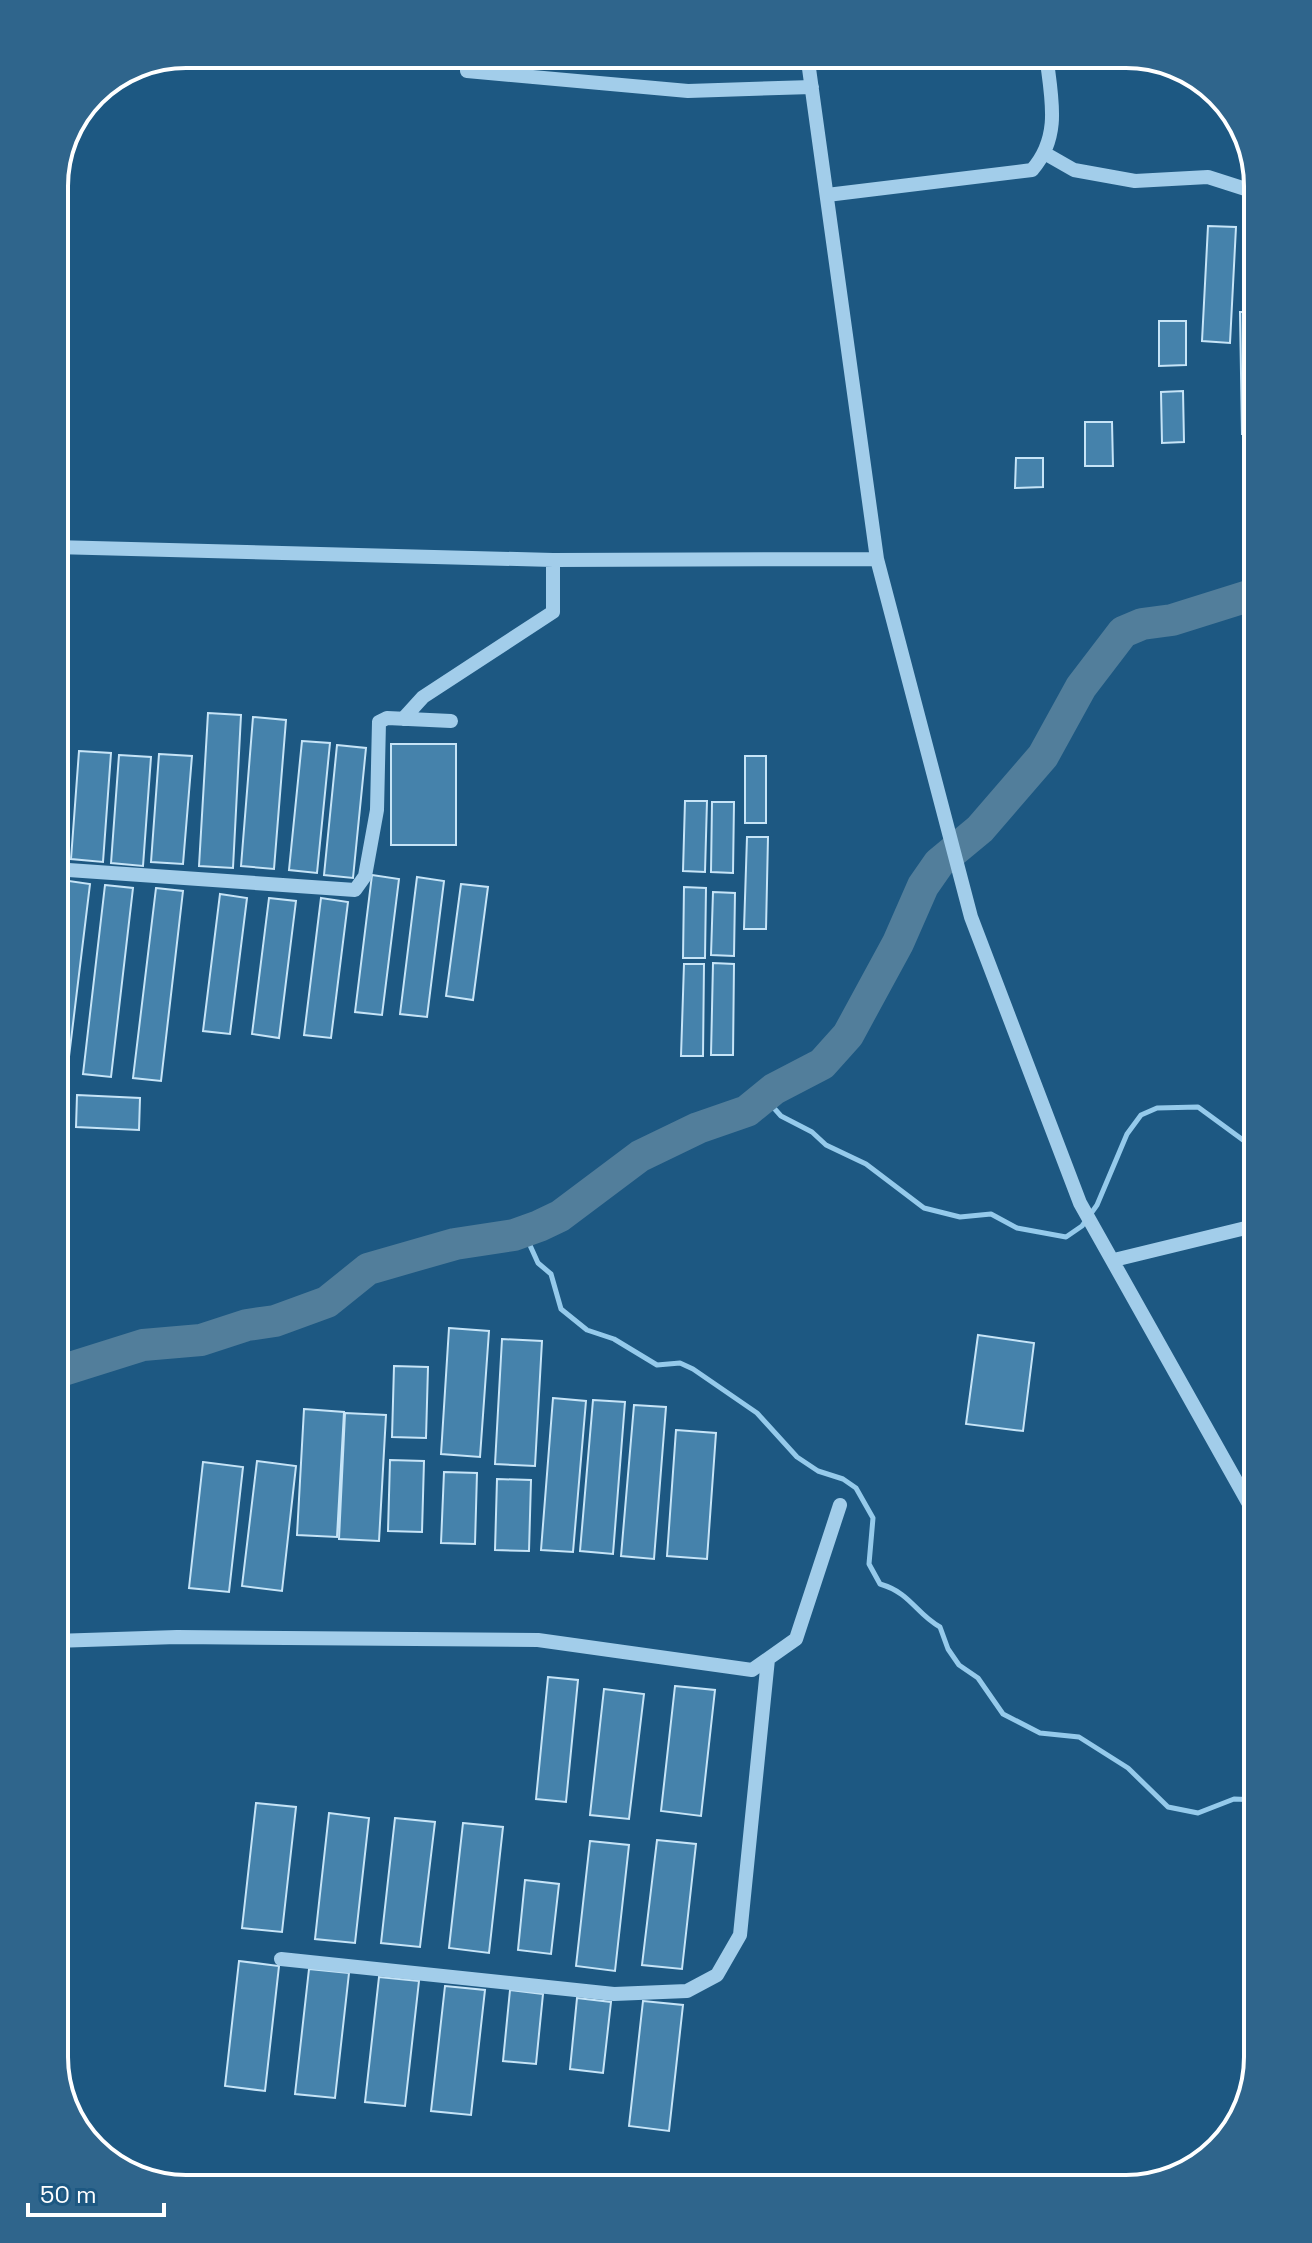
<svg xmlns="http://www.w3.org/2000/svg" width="1312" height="2243" font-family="'Space Grotesk',sans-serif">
  <rect width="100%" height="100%" fill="#1d5882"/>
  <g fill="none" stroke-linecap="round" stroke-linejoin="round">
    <path stroke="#95caeb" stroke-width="5" d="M765,1098L781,1116L812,1132L826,1145L866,1164L924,1208L960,1217L991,1214L1017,1228L1066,1237L1082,1226L1097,1205L1127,1134L1141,1115L1157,1108L1198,1107L1258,1151
      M524,1232L538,1263L551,1274L561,1309L587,1330L614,1339L657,1365L680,1363L693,1369L757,1413L797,1457L818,1471L843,1479L856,1488L873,1518L869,1564L880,1584C911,1593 916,1614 940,1627L948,1649L959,1665L978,1678L1003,1714L1040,1733L1079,1737L1128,1768L1168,1807L1198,1813L1234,1799L1258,1800"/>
    <path stroke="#527e9b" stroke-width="32" d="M54,1373L143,1345L201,1340L247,1325L275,1321L327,1302L368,1269L455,1244L514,1235L539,1226L560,1216L640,1156L698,1128L747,1111L774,1089L822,1064L848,1035L898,943L923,886L939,863L980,829L1043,756L1081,687L1123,632L1142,624L1172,620L1258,593"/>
  </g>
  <path fill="#4582ab" stroke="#c6e4f7" stroke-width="2" d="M1248,223L1258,224V298L1244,297Z
    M1208,226L1236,227L1230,343L1202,341Z
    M1240,312H1258V434H1242Z
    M1159,321H1186V365L1159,366Z
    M1183,391L1184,442L1162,443L1161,392Z
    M1085,422H1112L1113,466H1085Z
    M1016,458H1043V487L1015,488Z
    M208,713L241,715L233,868L199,866Z
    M253,717L286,720L274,869L241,866Z
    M302,741L330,743L317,873L289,870Z
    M391,744H456V845H391Z
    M337,745L366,748L353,878L324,875Z
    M79,751L111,753L103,862L71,859Z
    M54,753H62L54,854Z
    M159,754L192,756L183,864L151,862Z
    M119,755L151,757L143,866L111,863Z
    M745,756H766V823H745Z
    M685,801H707L705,872L683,871Z
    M712,802H734L733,873L711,872Z
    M747,837H768L766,929H744Z
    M372,875L399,879L382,1015L355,1012Z
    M417,877L444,881L427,1017L400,1014Z
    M62,880L90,884L67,1073L54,1072V947Z
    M461,884L488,887L473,1000L446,996Z
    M105,885L133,888L111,1077L83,1074Z
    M684,887L706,888L705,958H683Z
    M156,888L183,891L161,1081L133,1078Z
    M713,892L735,893L734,956L711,955Z
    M220,894L247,898L230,1034L203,1031Z
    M269,898L296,901L279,1038L252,1034Z
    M321,898L348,902L331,1038L304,1035Z
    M713,963L734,964L733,1055H711Z
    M684,964H704L703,1056H681Z
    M77,1095L140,1098L139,1130L76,1127Z
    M449,1328L489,1331L480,1457L441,1454Z
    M978,1335L1034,1343L1023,1431L966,1424Z
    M502,1339L542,1341L535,1466L495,1464Z
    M394,1366L428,1367L426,1438L392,1437Z
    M553,1398L586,1401L573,1552L541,1550Z
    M593,1400L625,1402L613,1554L580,1551Z
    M634,1405L666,1407L654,1559L621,1556Z
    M304,1409L344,1412L337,1537L297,1535Z
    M345,1413L386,1415L379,1541L339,1539Z
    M676,1430L716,1433L707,1559L667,1556Z
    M390,1460L424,1461L422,1532L388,1531Z
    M257,1461L296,1466L282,1591L242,1586Z
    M203,1462L243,1467L229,1592L189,1588Z
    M444,1472L477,1473L475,1544L441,1543Z
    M497,1479L531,1480L529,1551L495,1550Z
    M548,1677L578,1680L566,1802L536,1799Z
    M675,1686L715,1690L701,1816L661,1811Z
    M604,1689L644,1694L629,1819L590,1815Z
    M256,1803L296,1807L282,1932L242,1928Z
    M329,1813L369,1818L355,1943L315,1939Z
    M395,1818L435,1822L420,1947L381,1943Z
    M463,1823L503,1827L489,1953L449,1948Z
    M657,1840L696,1844L682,1969L642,1965Z
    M590,1841L629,1845L615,1971L576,1966Z
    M525,1880L559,1884L551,1954L518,1950Z
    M239,1961L279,1966L265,2091L225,2086Z
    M309,1969L349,1973L335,2098L295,2094Z
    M379,1977L419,1981L405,2106L365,2102Z
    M445,1986L485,1990L471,2115L431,2111Z
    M510,1990L543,1994L536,2064L503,2061Z
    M577,1998L611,2002L603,2073L570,2069Z
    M643,2001L683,2005L669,2131L629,2126Z"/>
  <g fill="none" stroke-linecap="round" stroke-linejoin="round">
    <path stroke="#a2cdea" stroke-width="14" d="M807,54L877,559L971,917L1080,1203L1258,1520
      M467,71L688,91L812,87
      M1046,154L1074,170L1135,181L1208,177L1258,193
      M827,195L1032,170C1062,136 1051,97 1046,54
      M54,547L553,560L877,559
      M403,719L423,697L553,612V560
      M54,869L355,890L365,876L377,810L379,722L387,718L451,721
      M1114,1260L1258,1225
      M54,1641L177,1637L538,1640L752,1670L796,1639L840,1505
      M281,1959L614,1994L687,1991L717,1975L740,1935L768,1659"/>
  </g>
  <path d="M0 0H1312V2243H0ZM186 68H1126A118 118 0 0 1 1244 186V2057A118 118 0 0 1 1126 2175H186A118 118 0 0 1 68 2057V186A118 118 0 0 1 186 68Z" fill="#2f658c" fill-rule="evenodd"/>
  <path fill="none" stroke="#fff" stroke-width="4" d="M186 68H1126A118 118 0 0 1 1244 186V2057A118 118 0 0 1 1126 2175H186A118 118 0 0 1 68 2057V186A118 118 0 0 1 186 68Z"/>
  <path d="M28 2203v12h136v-12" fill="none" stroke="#ffffff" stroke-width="4"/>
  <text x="40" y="2203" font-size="24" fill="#ffffff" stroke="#1d5882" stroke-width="6" paint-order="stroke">50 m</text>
</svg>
